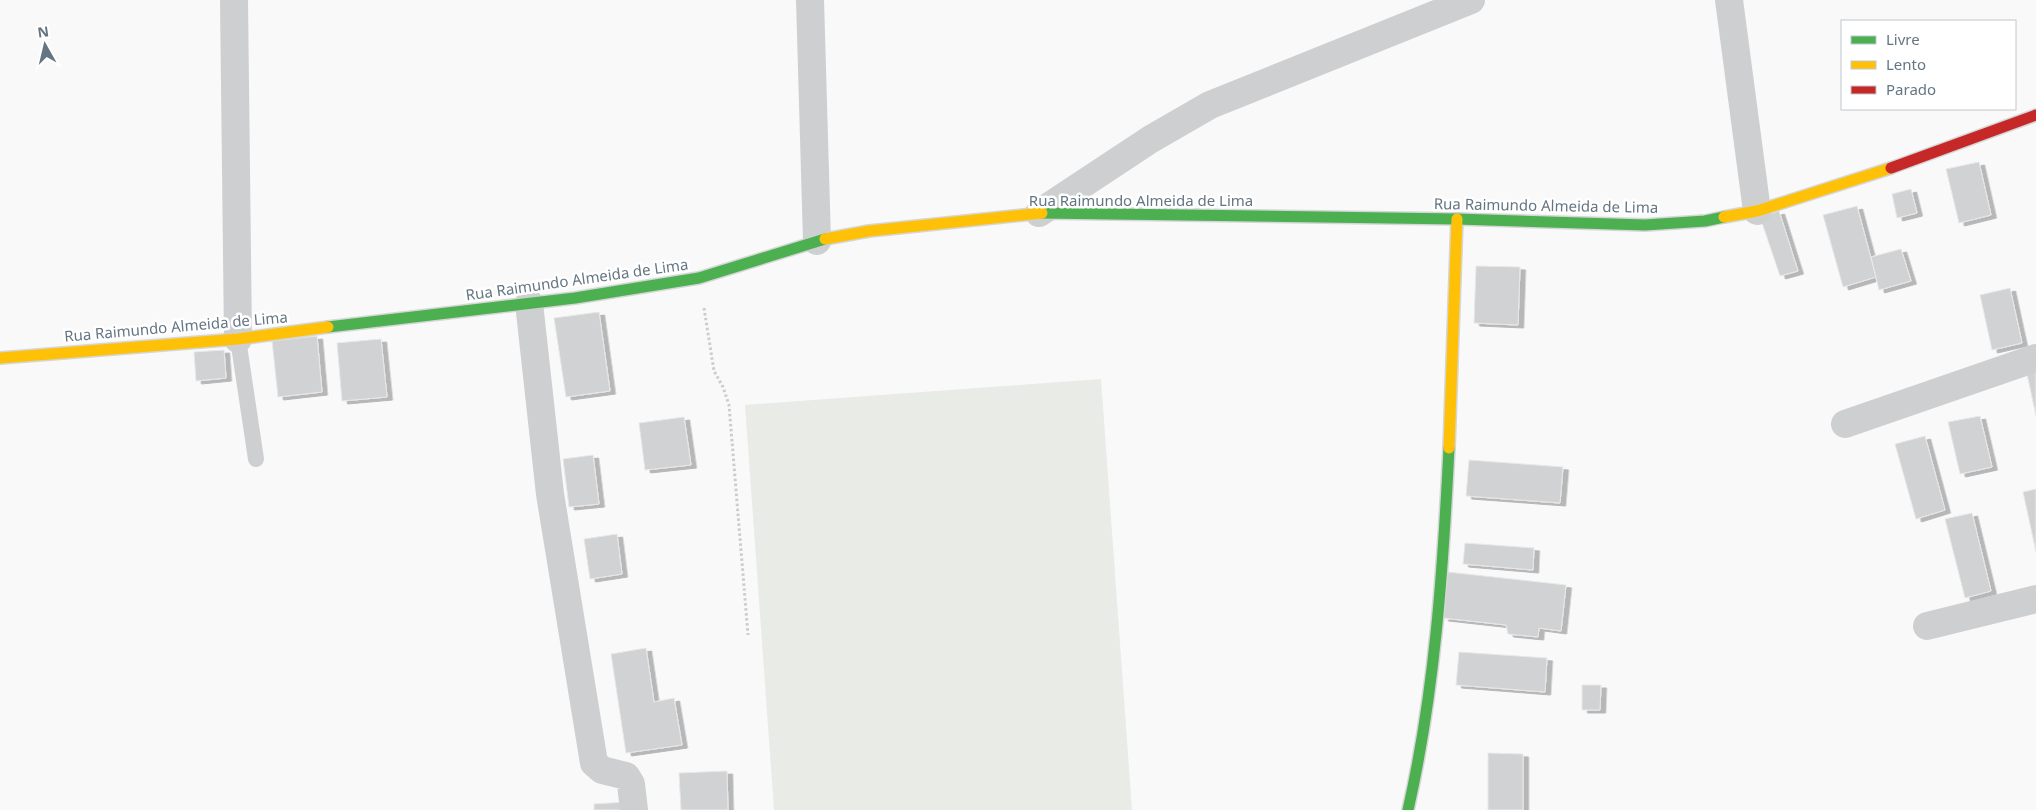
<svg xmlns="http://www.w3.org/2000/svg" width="2036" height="810" font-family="'Noto Sans',sans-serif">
  <defs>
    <filter id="shadow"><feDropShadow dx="5.5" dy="3" stdDeviation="0" flood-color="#0004"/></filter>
  </defs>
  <rect width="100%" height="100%" fill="#f9f9f9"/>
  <path fill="#e8ebe6" d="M1101,379L1132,810H774L745,405Z"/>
  <path fill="#d0d2d3" stroke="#e8e8e8" filter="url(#shadow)" d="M1979,162L1991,215L1959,223L1946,169Z
    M1911,189L1917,213L1897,218L1892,194Z
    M1857,206L1876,277L1843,287L1823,215Z
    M1779,211L1798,271L1780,276L1760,217Z
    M1901,249L1911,281L1879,290L1871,257Z
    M1476,266L1520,267L1518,325L1474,323Z
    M2010,288L2022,343L1992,350L1980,295Z
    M599,312L610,391L566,397L554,318Z
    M317,336L322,392L278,397L272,341Z
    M381,339L387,397L342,401L337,343Z
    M224,350L226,378L196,381L194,352Z
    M2036,372V416L2027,374Z
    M1980,416L1992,467L1960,474L1948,422Z
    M684,417L691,465L645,470L639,423Z
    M1925,436L1945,510L1916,519L1895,444Z
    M593,455L599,504L569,507L563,459Z
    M1469,460L1563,467L1560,503L1466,496Z
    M2036,489V552L2023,492Z
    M1972,513L1991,591L1965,598L1945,519Z
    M617,534L622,574L590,579L584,539Z
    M1465,543L1534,548L1533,570L1463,564Z
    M1448,572L1566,585L1561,631L1539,628L1538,637L1508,634L1506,625L1443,618Z
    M646,648L654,702L674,698L682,745L626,753L611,654Z
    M1459,652L1547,658L1545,692L1456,685Z
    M1582,685H1601L1600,710H1582Z
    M1488,753L1523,754V810H1488Z
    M727,771L728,810H681L679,773Z
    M626,802L627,810H594V804Z"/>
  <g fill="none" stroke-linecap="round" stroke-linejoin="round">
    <g stroke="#d5d6d7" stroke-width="14">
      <path id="fast" d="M1042,213L1457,219L1645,225L1705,221L1724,217
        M328,327L575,298L699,278L825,239
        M1408,810C1435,691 1443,570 1449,448"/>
    </g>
    <g stroke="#d5d6d7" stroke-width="14">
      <path id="slow" d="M1724,217L1757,211L1891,168
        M825,239L869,231L1042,213
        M0,358L238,339L328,327
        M1449,448L1457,219"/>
    </g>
    <g stroke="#d5d6d7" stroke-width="14">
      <path id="jam" d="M1891,168L2036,115"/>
    </g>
    <path stroke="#cbcccd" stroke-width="3" stroke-dasharray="2.5 2.5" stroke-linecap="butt" d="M704,308L714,371L723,387L729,405L748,635"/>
    <path stroke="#cecfd0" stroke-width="16" d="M238,339L256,459"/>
    <path stroke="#cecfd0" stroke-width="28" d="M234,0L238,339
      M810,0L817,241
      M1729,0L1757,211
      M1039,213L1151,139L1210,105L1471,0
      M529,303L550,494L594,763L602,770L626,776L631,784L634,810
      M1845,424L2036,358
      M1927,626L2036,599"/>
    <use href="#fast" stroke="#4caf50" stroke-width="11"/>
    <use href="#slow" stroke="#ffc107" stroke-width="11"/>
    <use href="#jam" stroke="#c62828" stroke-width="11"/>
  </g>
  <g text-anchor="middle" stroke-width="5" stroke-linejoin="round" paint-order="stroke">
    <g font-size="15" fill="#657683" stroke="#fff">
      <text x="1141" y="206">Rua Raimundo Almeida de Lima</text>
      <text transform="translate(1546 206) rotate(1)" y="5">Rua Raimundo Almeida de Lima</text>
      <text transform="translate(577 280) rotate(-8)" y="5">Rua Raimundo Almeida de Lima</text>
      <text transform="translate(176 327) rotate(-5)" y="5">Rua Raimundo Almeida de Lima</text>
    </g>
  </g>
  <rect x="1841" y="20" width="175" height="90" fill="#ffffff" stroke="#c1c8cd"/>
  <rect x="1851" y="36" width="25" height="8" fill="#4caf50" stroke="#c1c8cd"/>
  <text x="1886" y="45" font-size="15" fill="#657683">Livre</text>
  <rect x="1851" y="61" width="25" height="8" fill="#ffc107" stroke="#c1c8cd"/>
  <text x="1886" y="70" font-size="15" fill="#657683">Lento</text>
  <rect x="1851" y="86" width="25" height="8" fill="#c62828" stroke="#c1c8cd"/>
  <text x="1886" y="95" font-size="15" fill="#657683">Parado</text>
  <g transform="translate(45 45) rotate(352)" stroke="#ffffff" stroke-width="4" paint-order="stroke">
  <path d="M0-4L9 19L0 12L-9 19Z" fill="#657683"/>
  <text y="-8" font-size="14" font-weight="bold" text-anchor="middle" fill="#657683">N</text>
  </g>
</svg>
